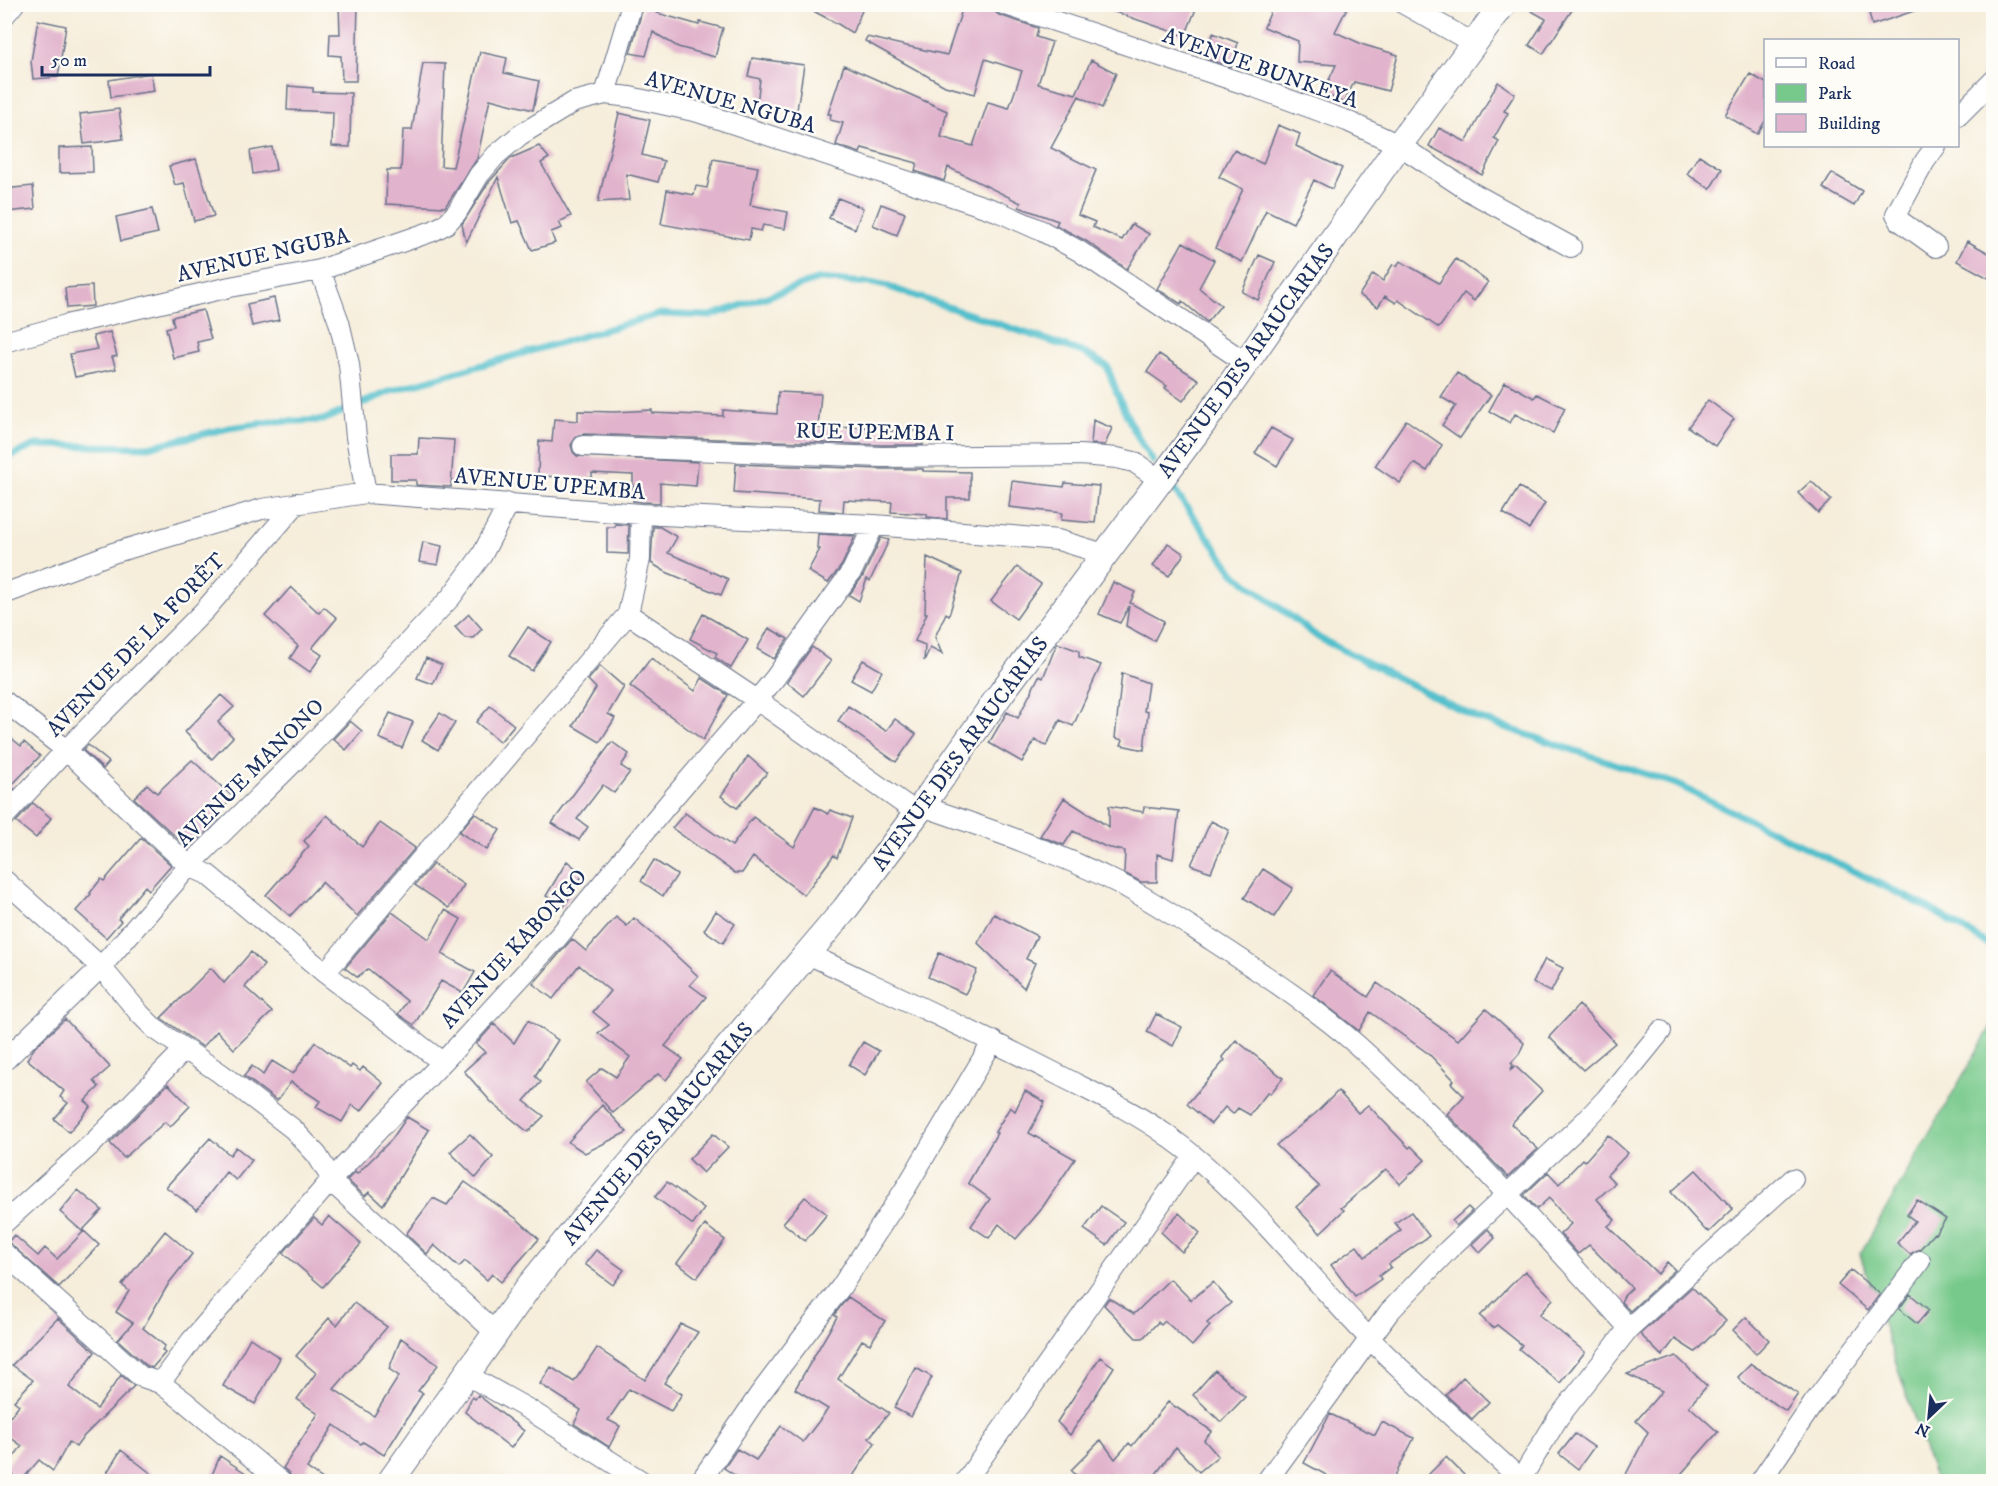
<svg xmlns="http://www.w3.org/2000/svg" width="1998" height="1486" font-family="'IM FELL DW Pica',serif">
  <rect width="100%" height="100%" fill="#fdfcf7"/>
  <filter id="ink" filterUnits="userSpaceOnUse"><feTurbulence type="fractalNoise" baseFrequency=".0167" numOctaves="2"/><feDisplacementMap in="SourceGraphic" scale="12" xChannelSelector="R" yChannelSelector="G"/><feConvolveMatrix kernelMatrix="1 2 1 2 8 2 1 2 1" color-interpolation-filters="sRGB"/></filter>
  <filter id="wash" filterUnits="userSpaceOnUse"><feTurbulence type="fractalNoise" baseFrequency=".008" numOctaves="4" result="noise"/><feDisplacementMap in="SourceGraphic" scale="24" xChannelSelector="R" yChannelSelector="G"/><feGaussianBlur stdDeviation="1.35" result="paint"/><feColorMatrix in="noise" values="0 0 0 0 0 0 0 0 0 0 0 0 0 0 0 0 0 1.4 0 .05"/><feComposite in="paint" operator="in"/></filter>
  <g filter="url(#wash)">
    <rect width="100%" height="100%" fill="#f6edda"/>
    <path fill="#77c98b" stroke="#497c74" stroke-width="1.5" d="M1993,1023V1481H1935L1860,1254Z"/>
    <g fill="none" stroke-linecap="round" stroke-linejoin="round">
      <path stroke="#53bfcc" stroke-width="7" d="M4,459L36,445L148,447L229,428L272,422L323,420L391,391L660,314L710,316L819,279L880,284L1082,352L1107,366C1119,400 1132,431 1153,461
        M1169,483L1234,573L1319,638L1477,718L1676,784L1929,908L1994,948"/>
    </g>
    <g id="blocks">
      <path fill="#e1b3cc" d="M339,4H358L356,81H342L341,56L329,55L330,34H340Z
        M644,4H659L657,13L699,25L700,22L723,28L715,57L678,47L653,32L646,56L630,53Z
        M800,4H865L852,33L838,24Z
        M964,4H991L994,11L999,15L1038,28L1036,37L1052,42L1038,84L1076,94L1091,60L1116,73L1102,108L1079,96L1051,148L1096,170L1078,215L1095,222L1093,227L1122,240L1132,224L1149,234L1127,269L1086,241L1056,225L1058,221L1019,207L1021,203L948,167L944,181L915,171L917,163L862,148L860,153L836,145L843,123L830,120L831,114H828L844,65L947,111L941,137L973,146L988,102L1009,108L1022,71L985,59L975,94L945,86L865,41L867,37L947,55Z
        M1103,4H1198L1185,36L1103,8Z
        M1274,4H1349L1335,32L1364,45L1398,55L1388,91L1354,82L1344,103L1323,93L1336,65L1297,62L1298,41L1264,27Z
        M1519,4H1576L1543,54L1529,45L1546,19Z
        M1867,4H1923V8L1872,25Z
        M38,20L66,26L58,77L33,79L31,61Z
        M1213,33L1238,43L1231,67L1207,59Z
        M480,52L507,58L504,73L539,81L533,110L490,99L477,159L445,207L386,204L387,170H401L403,130H412L423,63L445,64L441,166L453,167Z
        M752,58L804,65L797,110L757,104L760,79L748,76Z
        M151,73L154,91L111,97L109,80Z
        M1750,74L1766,83V120L1757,134L1725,115Z
        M1498,82L1515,94L1504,111L1508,113L1494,138L1499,141L1482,175L1429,146L1439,128L1466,142Z
        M288,86L313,88V92L351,93L350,147L332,146L333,112L287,110Z
        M119,109L123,139L84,144L80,114Z
        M619,113L650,120L642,155L664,161L658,182L626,174L629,200L598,202Z
        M1278,125L1300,134L1296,146L1342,168L1332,189L1314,180L1293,223L1266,210L1242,262L1215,248L1243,189L1219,177L1234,150L1263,164Z
        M539,146L549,158L541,163L571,216L559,222L562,228L551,232L555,243L532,250L519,221L512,223L498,177L466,243L462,224L489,182L511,158Z
        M92,147L93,172L59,173V148Z
        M272,147L276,170L253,174L250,151Z
        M1699,155L1722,169L1710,189L1687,174Z
        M196,159L214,216L194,221L184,183L175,185L169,166Z
        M713,159L758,167L750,205L788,212L785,229L763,225L761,231L751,229L749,240L661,224L667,190L694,195L696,186L707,188Z
        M1832,173L1862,191L1854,206L1823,188Z
        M33,186L35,209L6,212L4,189Z
        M838,198L863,208L855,229L829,218Z
        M881,204L905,213L897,235L873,225Z
        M152,209L158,233L121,241L116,217Z
        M1967,241L1994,256V281L1957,261Z
        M1183,242L1214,260L1199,288L1221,305L1207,322L1182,301L1181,304L1157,289Z
        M1259,255L1275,262L1258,300L1242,292Z
        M1456,259L1488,282L1474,301L1464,293L1439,328L1398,300L1396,303L1385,296L1378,307L1359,295L1373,274L1383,281L1393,264L1397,266L1400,261L1439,283Z
        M92,286L93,306L67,308L65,288Z
        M274,298L279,320L252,326L247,304Z
        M203,310L211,339L197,342L199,352L173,358L166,328L174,326L172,317Z
        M110,332L117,356L112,357L116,369L75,377L70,354L97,349L93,336Z
        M1159,354L1199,380L1183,401L1165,388L1167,386L1147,372Z
        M1457,373L1491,395L1460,438L1442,425L1456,406L1441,397Z
        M1505,382L1534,398L1537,394L1565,408L1553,433L1515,414L1510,423L1489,411Z
        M778,392L821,394L818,428L880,427V431H923V445H882L583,434L577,436L571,445L573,452L577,456L698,462L696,486L660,483V503L642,502L633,501V475L592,473V478L538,476L539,441L552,442L554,419L578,421V411L614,412L652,410V413L723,416V410L777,414Z
        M1708,400L1734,419L1715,446L1688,427Z
        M1093,420L1112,428L1105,445L1091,444Z
        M1406,420L1442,445L1427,471L1414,463L1400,483L1375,466Z
        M1271,428L1293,440L1277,466L1255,453Z
        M419,438L454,440L451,487L416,485V480H391V454H418Z
        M736,464L882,469H923V471L970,472V498H947V519L927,517V514L891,512L892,502L844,500L843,512L819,510L820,499L734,493Z
        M1012,481L1064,487L1065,483L1099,486L1095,523L1061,520L1062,513L1009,507Z
        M1811,481L1831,500L1818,513L1798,493Z
        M1519,487L1545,503L1529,529L1503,513Z
        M615,524L629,525L628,554L607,553V527H615Z
        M653,527H660L677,537L668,553L728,579L721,595L666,572L651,563Z
        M818,534L855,536L842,565L828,583L808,571L820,549H817Z
        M881,538L889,540L870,581L867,579L859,601L849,595L863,576Z
        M423,542L442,546L438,565L419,562Z
        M1168,543L1184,554L1169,576L1153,566Z
        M927,557L962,573L949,615L946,613L935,637L942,654L930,648L924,661L925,645L915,641L927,613H925Z
        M1017,567L1041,584L1016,619L991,601Z
        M1113,582L1135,592L1130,603L1164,621L1154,641L1126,626L1129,606L1120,623L1099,614Z
        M291,587L319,613L324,607L337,618L312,648L322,655L310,672L290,658L298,646L265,616Z
        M469,614L482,629L473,638H465L455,627Z
        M703,614L748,640L731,668L715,657L717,653L690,639Z
        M528,627L551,642L532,671L509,656Z
        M769,628L788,639L774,659L757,649Z
        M1057,643L1079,651V657L1101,665L1073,726L1060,720L1046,746L1035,740L1022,762L989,743L1007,712L1018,718L1039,676L1043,678Z
        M812,647L831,661L804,696L787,682Z
        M426,658L442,665L433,684L417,678Z
        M651,658L695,691L702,678L728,695L703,740L630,686Z
        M863,660L882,671L871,691L851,680Z
        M600,666L624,687L608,714L615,718L600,742L573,726L596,688L588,680Z
        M1122,673L1148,683L1144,711L1148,712L1144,750L1121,745L1123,740L1115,738Z
        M221,695L234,707L218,722L233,737L212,759L185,732Z
        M490,706L514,725L500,742L476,722Z
        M848,706L886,731L895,719L916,734L896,762L838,721Z
        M390,713L413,722L402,748L379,738Z
        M440,713L455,723L438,750L422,740Z
        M350,721L362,731L346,750L333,739Z
        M4,732L21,746L24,742L40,756L11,786L14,789L4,799Z
        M612,742L629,754L621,766L630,772L614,793L603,785L577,819L588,827L579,840L552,823Z
        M88,745L109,762L103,769L83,750Z
        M748,756L767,773L737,808L721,796Z
        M192,760L233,797L217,815L220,818L189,849L134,798L147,784L157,793Z
        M1064,798L1109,827V806L1143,812L1144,807L1179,811L1173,859L1157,854V882H1141L1124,873L1125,851L1106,847L1073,831L1064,845L1040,836Z
        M33,803L51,818L36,838L16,822Z
        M815,807L828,814L830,810L852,818L837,858L834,855L804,895L753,857L742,873H735L672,828L685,813L732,846L753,817L794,847Z
        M475,813L500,830L487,850L459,832Z
        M327,815L362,847L380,823L415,848L357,916L322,882L290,916L266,895L309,846L304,841Z
        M1211,821L1229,830L1211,872L1191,865Z
        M141,838L171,865L149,890L145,886L118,919L121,921L106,938L76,911L91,894L90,893L101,879L104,881Z
        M654,860L677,875L663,896L641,881Z
        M567,861L583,874L564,907L546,896Z
        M433,864L464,885L449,908L415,885Z
        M1263,869L1293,888L1274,917L1244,898Z
        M445,910L461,919L442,954L475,972L463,993L441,981L414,1025L398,1014L407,1001L368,969L357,977L345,968L392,912L429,939Z
        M716,911L735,924L723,943L704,930Z
        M994,914L1037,936L1026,959L1035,963L1024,988L978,943Z
        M616,917L627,926L634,918L653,934L698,976L690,985L706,997L665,1046L683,1059L666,1080L658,1074L613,1113L586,1082L602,1068L616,1077L630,1057L598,1033L609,1025L593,1012L610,991L579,965L553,999L533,984L572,939L586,951Z
        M251,952L264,965L245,987L272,1012L234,1049L217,1031L203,1047L161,1018L211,968L224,983Z
        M939,953L977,970L965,994L928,977Z
        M1545,959L1563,968L1551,992L1533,983Z
        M1330,971L1368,997L1377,983L1458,1040L1486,1009L1524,1043L1519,1054L1511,1063L1513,1065L1510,1071L1515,1066L1542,1091L1511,1124L1538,1149L1508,1177L1447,1114L1464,1096L1451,1083L1454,1080L1429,1054L1370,1012L1359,1031L1313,995Z
        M1579,1005L1615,1043L1583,1070L1549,1037Z
        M1156,1014L1182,1027L1173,1046L1147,1032Z
        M65,1019L110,1067L94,1081L99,1087L85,1101L91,1106L69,1132L54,1119L68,1103L60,1097L64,1091L27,1059L35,1047Z
        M528,1020L558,1040L535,1076L541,1082L524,1101L544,1116L528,1132L492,1103L464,1071L485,1052L476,1044L494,1024L514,1043Z
        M1236,1040L1283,1078L1270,1094L1268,1092L1250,1115L1238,1108L1233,1114L1225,1107L1211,1124L1187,1104L1225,1060L1222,1057Z
        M315,1042L350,1068L352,1065L360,1071L363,1067L383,1083L361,1111L352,1105L342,1122L316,1107L320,1101L291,1082L277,1101L244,1076L252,1066L263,1075L272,1061L293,1074Z
        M863,1042L879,1051L865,1075L849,1065Z
        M168,1084L190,1106L170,1127L165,1122L124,1158L110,1143Z
        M1025,1091L1045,1102L1029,1133L1075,1159L1040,1211L1016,1239L999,1224L989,1238L971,1226L990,1199L968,1183L997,1133L995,1132L1010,1107L1015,1111Z
        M1338,1091L1358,1113L1368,1105L1409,1148L1411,1146L1425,1160L1400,1184L1386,1169L1341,1208L1344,1210L1320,1233L1296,1207L1319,1186L1276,1145L1316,1113Z
        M602,1105L627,1132L585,1153L568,1142Z
        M407,1117L429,1130L383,1205L369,1192L365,1196L347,1180L355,1172L357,1174L392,1139Z
        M470,1134L493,1157L476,1178L450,1152Z
        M713,1134L728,1147L703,1173L689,1159Z
        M1608,1135L1628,1153L1607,1175L1615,1183L1597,1199L1615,1220L1608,1226L1658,1274L1667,1262L1675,1270L1630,1311L1621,1302L1624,1296L1632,1288L1589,1245L1578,1254L1560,1234L1571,1224L1549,1198L1537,1209L1524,1195L1548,1172L1559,1184L1583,1159L1585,1161Z
        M210,1138L230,1155L236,1147L252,1160L236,1180L226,1172L197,1210L166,1187Z
        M1696,1170L1733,1209L1709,1232L1707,1230L1706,1231L1671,1192Z
        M465,1182L517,1219L539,1239L501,1282L492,1274L487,1280L465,1261L459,1267L434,1245L427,1254L406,1234L433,1198L447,1205Z
        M667,1182L704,1209L693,1225L655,1197Z
        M78,1190L102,1210L82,1231L60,1212Z
        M805,1197L827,1214L805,1241L783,1223Z
        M1917,1200L1946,1219L1935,1234L1934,1233L1920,1249L1910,1254L1897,1243L1915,1221L1907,1215Z
        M1101,1206L1124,1222L1107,1245L1084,1229Z
        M1468,1207L1472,1211L1456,1226L1452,1221Z
        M1411,1212L1429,1236L1389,1264L1391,1267L1379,1276L1381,1279L1355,1297L1331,1265L1357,1246L1365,1257L1401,1230L1395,1223Z
        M1179,1213L1200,1233L1182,1252L1161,1232Z
        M329,1216L361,1244L323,1287L283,1253L314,1218L322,1225Z
        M705,1225L725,1240L697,1278L677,1263Z
        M1488,1229L1495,1238L1480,1253L1472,1244Z
        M84,1231L99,1245L59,1287L8,1242L14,1235L38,1256L45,1248L57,1259Z
        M165,1231L192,1254L169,1283L143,1328L165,1346L162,1350L165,1353L152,1368L146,1365L118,1340L133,1323L116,1312L129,1291L122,1285Z
        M596,1250L624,1270L613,1285L585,1264Z
        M1851,1270L1880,1294L1868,1310L1838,1285Z
        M1525,1271L1553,1299L1539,1315L1585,1352L1560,1383L1519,1349L1522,1345L1497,1325L1493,1328L1480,1316Z
        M1170,1279L1191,1300L1213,1282L1231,1303L1207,1323L1210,1326L1192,1346L1165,1321L1161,1325L1158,1322L1143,1338H1136L1104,1305L1109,1298L1134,1314Z
        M1692,1287L1726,1321L1695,1352L1675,1339L1662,1356L1640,1334Z
        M1910,1294L1929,1310L1917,1324L1899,1309Z
        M848,1297L885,1321L870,1344L862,1340L838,1379L889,1413L869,1438L875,1443L849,1482H745L724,1468L737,1449L756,1460L781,1426L803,1442L828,1409L795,1389L837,1317L834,1315Z
        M354,1303L387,1327L334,1389L374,1416L399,1376L389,1369L401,1338L438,1365L418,1391L423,1393L384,1455L363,1442L361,1444L334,1425L307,1468L327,1482H293L289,1473L283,1468L318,1414L297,1399L316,1373L296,1356L329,1318L337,1325Z
        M1746,1317L1769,1340L1756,1354L1733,1330Z
        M58,1318L95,1352L69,1387L97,1409L121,1375L134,1386L84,1436L76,1447L69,1442L53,1471L39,1460L21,1481L5,1468L22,1446L4,1433V1424L19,1405L14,1401L33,1380L12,1365Z
        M681,1324L698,1332L664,1383L682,1394L671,1411L629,1389L608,1420L620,1426L609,1447L574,1424L581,1410L540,1384L551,1367L574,1382L597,1348L645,1380Z
        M250,1338L280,1358L255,1404L223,1386Z
        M1676,1356L1707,1386L1689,1406L1718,1432L1674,1482H1622L1648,1432L1636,1421L1662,1391L1627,1374Z
        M1100,1357L1114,1367L1070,1435L1057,1422Z
        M1751,1364L1798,1394L1786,1411L1744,1384L1738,1377Z
        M916,1368L932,1377L911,1417L894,1408Z
        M1215,1370L1245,1397L1221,1422L1193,1395Z
        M1463,1377L1489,1402L1472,1419L1446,1395Z
        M478,1395L524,1431L511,1448L465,1412L472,1397L475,1399Z
        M1168,1402L1212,1431L1204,1440L1218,1456L1199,1472L1176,1447L1150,1482H1123L1114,1473L1107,1482H1083L1071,1470L1101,1440L1115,1459L1129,1443L1132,1446Z
        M1330,1414L1375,1435L1382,1422L1414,1438L1392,1482H1339L1304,1463Z
        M1575,1434L1594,1447L1578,1469L1559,1454Z
        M121,1450L162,1482H101Z
        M220,1456L259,1482H209Z
        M1446,1457L1471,1482H1421Z"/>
    </g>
  </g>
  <g filter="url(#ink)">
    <use href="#blocks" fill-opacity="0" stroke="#687289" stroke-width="1.5"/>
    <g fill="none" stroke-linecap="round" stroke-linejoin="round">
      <g stroke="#687289" stroke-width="22">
        <path id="minor" d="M1003,4L1254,87L1347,121L1399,145L1469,191L1571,247
          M1404,4L1475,44
          M4,16L14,4
          M605,94L632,4
          M1958,116L1994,80
          M1936,247L1900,221L1896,214L1925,161L1936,146
          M320,270L339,322L349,364L356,437L366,493
          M4,342L66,325L230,287L320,270L433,231L446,224L457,212L479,175L496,155L520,135L574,102L605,94L630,97L698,112L997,211L1042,231L1079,251L1245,362
          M583,446L882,457L1080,455L1117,458L1134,462L1160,480
          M4,594L113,553L262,509L366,493L641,514L874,525L1000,535L1058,540L1104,554
          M628,614L757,700L917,813
          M4,701L66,750L189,866L207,874L325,973L442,1062
          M922,806C989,829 1057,852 1120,884C1153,901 1182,921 1213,941C1262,973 1312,1006 1356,1044C1454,1132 1541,1231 1629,1328
          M4,817L66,750L205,610L297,503
          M4,880L101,967L140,1014L155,1029L220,1073L293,1129L317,1155L336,1186L496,1333
          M808,954C890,993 973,1031 1053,1072C1091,1092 1130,1109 1165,1134C1245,1190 1302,1270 1370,1339C1419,1388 1472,1434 1523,1482
          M325,973L628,614L640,559L641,514
          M4,1061L101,967L189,866L308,748L451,597L482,555L509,503
          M4,1223L95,1141L184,1050
          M4,1253L140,1376L160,1383L184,1401L281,1482
          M465,1374L528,1409L643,1482
          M160,1383L191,1341L332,1179L456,1048L558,937L672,799L757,700L775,678L852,571L874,525
          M700,1482L759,1395L841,1287L907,1186L993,1041
          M965,1482L1194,1156
          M1266,1482L1389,1312L1448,1250L1584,1122L1606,1099L1661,1031
          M1519,1482L1558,1418L1629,1328L1793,1179
          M1760,1482L1813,1404L1920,1261"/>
      </g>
      <g stroke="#687289" stroke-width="28">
        <path id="tertiary" d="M390,1482L527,1289L582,1221L845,909L917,813L1002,692L1212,411L1399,145L1503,4"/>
      </g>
      <use href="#minor" stroke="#fff" stroke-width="20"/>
      <use href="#tertiary" stroke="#fff" stroke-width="26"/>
    </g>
  </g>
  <g text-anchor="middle" stroke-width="5" stroke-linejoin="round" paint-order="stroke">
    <g font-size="22" fill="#1b2f5e" stroke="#fdfcf7">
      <text transform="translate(1261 67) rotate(19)" y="8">AVENUE BUNKEYA</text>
      <text transform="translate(731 101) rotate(16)" y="8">AVENUE NGUBA</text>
      <text transform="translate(263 254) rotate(-13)" y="8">AVENUE NGUBA</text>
      <text transform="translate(1245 360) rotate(-54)" y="8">AVENUE DES ARAUCARIAS</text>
      <text transform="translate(875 431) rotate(1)" y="8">RUE UPEMBA I</text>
      <text transform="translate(550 483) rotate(5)" y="8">AVENUE UPEMBA</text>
      <text transform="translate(135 644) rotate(-46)" y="8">AVENUE DE LA FORÊT</text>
      <text transform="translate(959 753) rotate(-54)" y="8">AVENUE DES ARAUCARIAS</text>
      <text transform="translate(249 772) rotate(-45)" y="8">AVENUE MANONO</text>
      <text transform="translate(513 948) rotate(-48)" y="8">AVENUE KABONGO</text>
      <text transform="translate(657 1133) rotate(-50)" y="8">AVENUE DES ARAUCARIAS</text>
    </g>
  </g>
  <rect width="1998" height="1486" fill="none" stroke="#fdfcf7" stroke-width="24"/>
  <rect x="1764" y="39" width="195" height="108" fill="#fdfcf7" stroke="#a3aaba" stroke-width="1.5"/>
  <rect x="1776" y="58" width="30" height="9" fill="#ffffff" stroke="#a3aaba" stroke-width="1.5"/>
  <text x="1818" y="69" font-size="18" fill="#1b2f5e">Road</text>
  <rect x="1776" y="84" width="30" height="18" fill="#77c98b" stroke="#a3aaba" stroke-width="1.5"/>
  <text x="1818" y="99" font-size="18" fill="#1b2f5e">Park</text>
  <rect x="1776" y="114" width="30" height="18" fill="#e1b3cc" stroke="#a3aaba" stroke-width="1.5"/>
  <text x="1818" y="129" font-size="18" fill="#1b2f5e">Building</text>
  <g transform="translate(1929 1417) rotate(206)" stroke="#fdfcf7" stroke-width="4.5" paint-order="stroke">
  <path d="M0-4.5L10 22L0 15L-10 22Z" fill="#1b2f5e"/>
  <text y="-9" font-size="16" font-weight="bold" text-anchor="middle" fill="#1b2f5e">N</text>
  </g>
  <path d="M42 66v9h168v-9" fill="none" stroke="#1b2f5e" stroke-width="3"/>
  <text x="51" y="66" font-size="18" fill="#1b2f5e" stroke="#fdfcf7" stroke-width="4.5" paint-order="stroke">50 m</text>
</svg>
